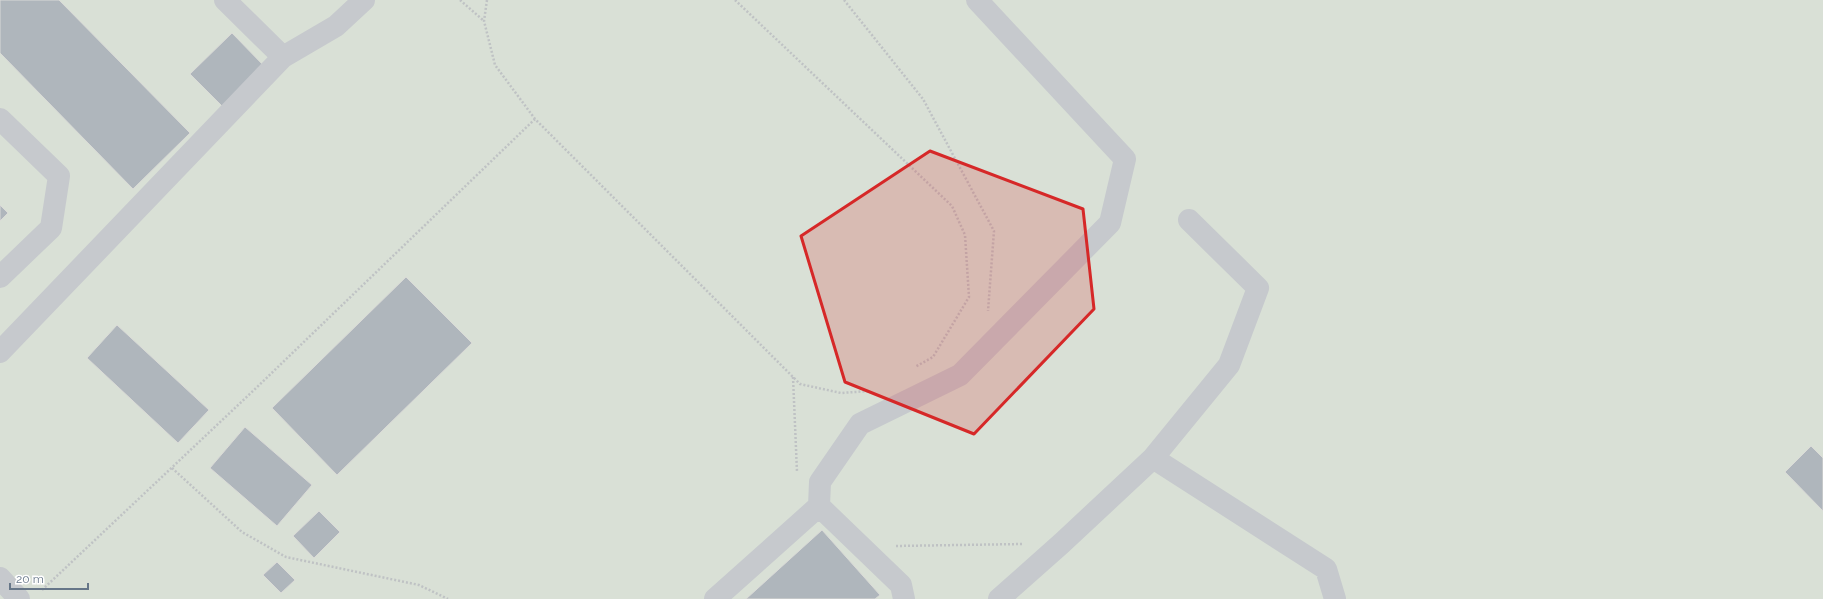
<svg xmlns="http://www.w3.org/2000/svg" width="1823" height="599" font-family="Raleway,sans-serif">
  <rect width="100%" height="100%" fill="#f8f8f5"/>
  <path fill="#d9e0d6" d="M0,0H1823V599H0Z"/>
  <path fill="#afb6bc" stroke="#dadad7" d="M0,0H59L190,133L133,189L0,53Z
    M232,33L266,68L225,109L190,74Z
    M0,205L8,213L0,221Z
    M406,277L472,343L337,475L272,408Z
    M117,325L209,410L178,443L87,358Z
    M245,427L312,485L277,526L210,468Z
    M1811,446L1823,458V511L1785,472Z
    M319,511L340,532L314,558L293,536Z
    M822,530L880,595L875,599H746Z
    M277,562L295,580L281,593L263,575Z"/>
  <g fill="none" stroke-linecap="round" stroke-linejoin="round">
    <path stroke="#bfc2c4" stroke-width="2.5" stroke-dasharray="2 2" stroke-linecap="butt" d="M460,0L484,21
      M487,0L484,21L495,65L535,119L800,384L841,393L869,391
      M735,0L952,206L965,235L969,297L933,357L915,367
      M844,0L923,99L994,231L988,311
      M793,377L797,472
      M172,468L242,532L286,557L419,585L448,599
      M896,546L1023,544
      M42,590L253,391L535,119"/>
    <path stroke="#c6c9cd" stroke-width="22" d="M283,57L336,26L364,0
      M0,119L59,176L51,228L0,277
      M0,352L283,57L225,0
      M1153,458L1326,569L1335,599
      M819,506L901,585L904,599
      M0,578L19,599
      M715,599L819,506L820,482L860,424L960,375L1110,223L1125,159L977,0
      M999,599L1062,543L1153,458L1229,365L1258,288L1189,220"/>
  </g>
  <path fill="#d62828" fill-opacity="0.2" stroke="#d62828" stroke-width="3" stroke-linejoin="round" d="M930,151L1083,209L1094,309L974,434L845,382L801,236Z"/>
  <path d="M10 583v6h78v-6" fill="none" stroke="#667688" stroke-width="2"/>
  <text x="16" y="583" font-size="12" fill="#667688" stroke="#ffffff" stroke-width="3" paint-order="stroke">20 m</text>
</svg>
